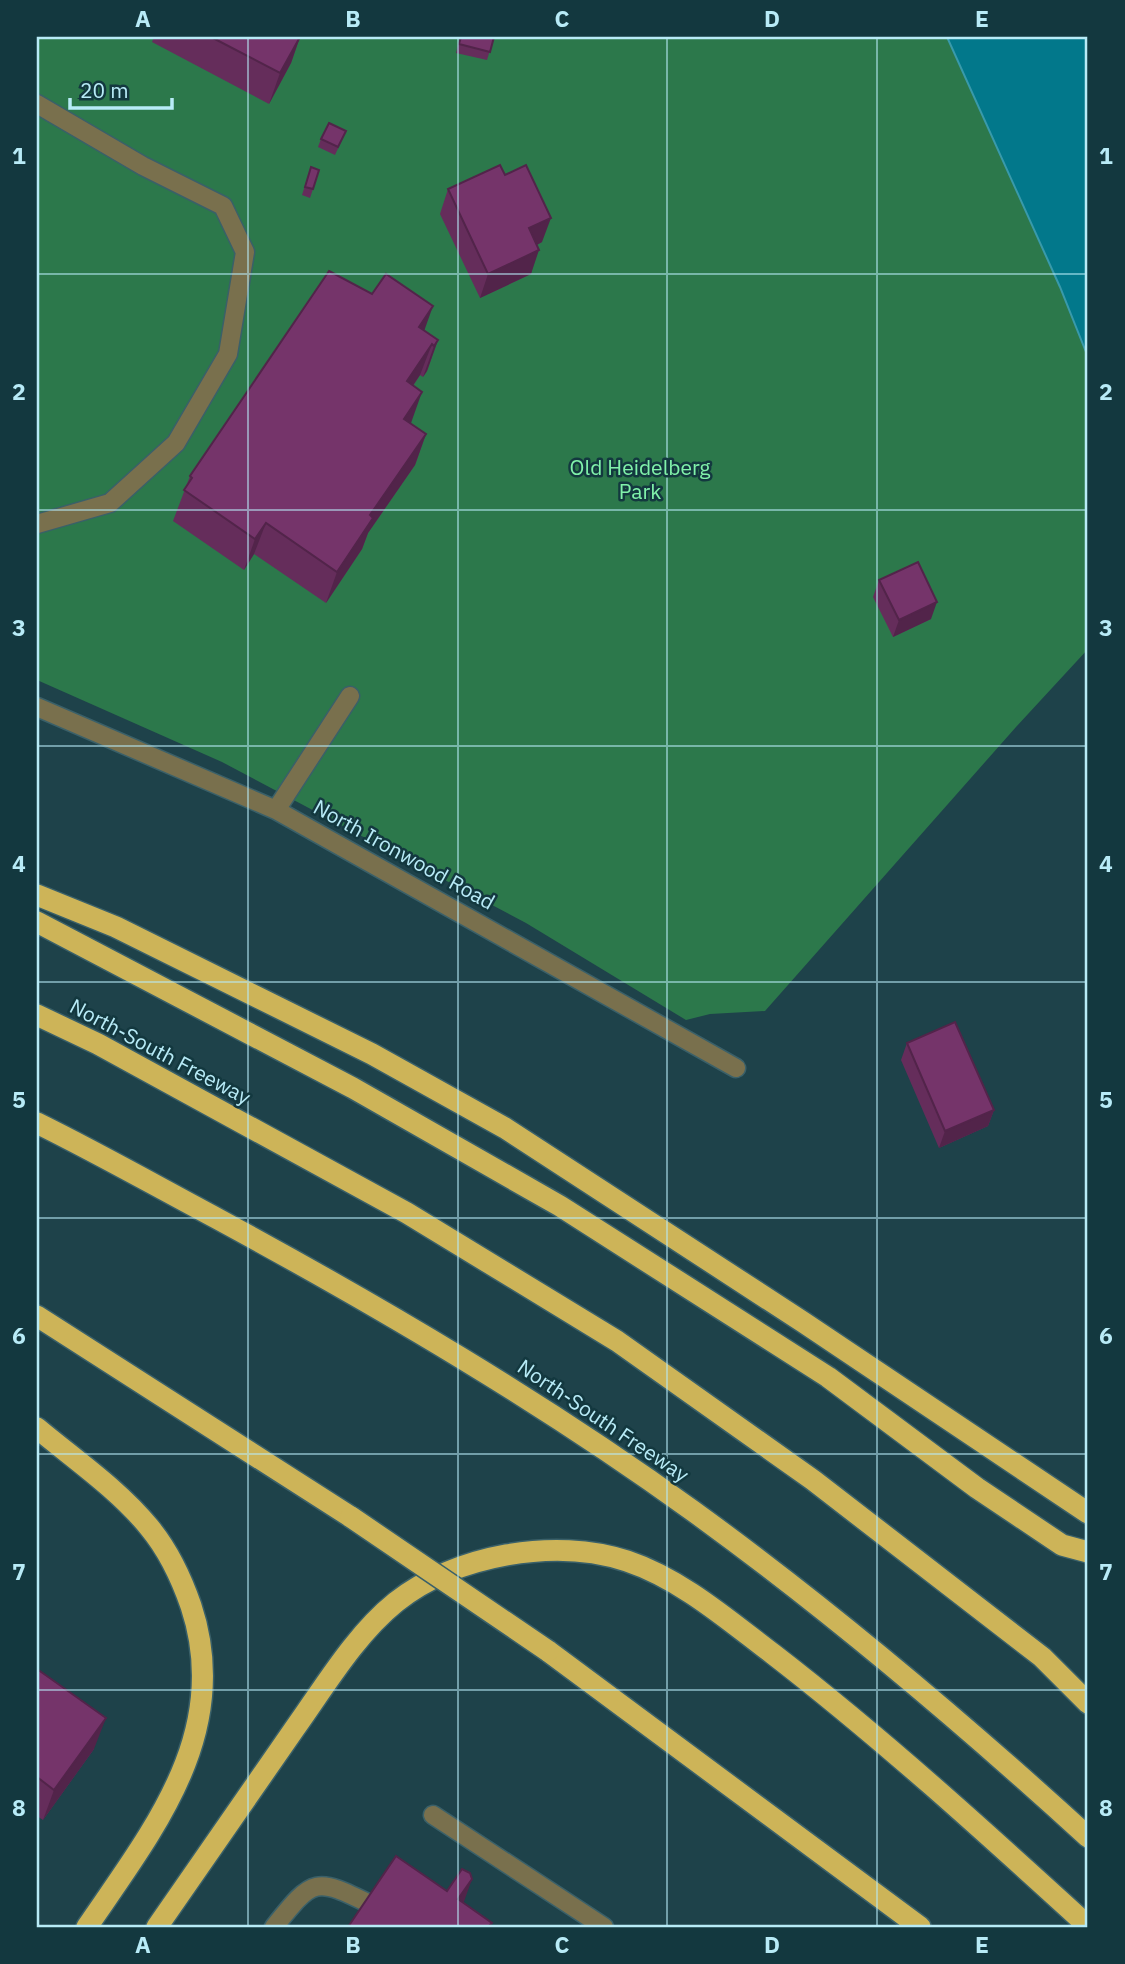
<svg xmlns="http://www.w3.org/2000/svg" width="1125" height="1964" font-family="'IBM Plex Sans',sans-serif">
  <rect width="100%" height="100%" fill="#1e424a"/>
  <path fill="#2c784b" d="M37,37H947L1060,287L1088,357V649L1016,727L765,1011L710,1014L686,1020L526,923L222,762L37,680Z"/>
  <path fill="#02788b" stroke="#399aab" stroke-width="2" d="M947,37H1088V357L1060,287Z"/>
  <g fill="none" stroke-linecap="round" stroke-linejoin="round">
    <g stroke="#3a6069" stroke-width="21">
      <path id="minor" d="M37,104L143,166L223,206L245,252L228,354L176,443L110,503L37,524
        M37,707L276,810L736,1068
        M276,810L350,696
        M433,1815L604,1927
        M274,1927C314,1877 315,1877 372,1905"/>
    </g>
    <g stroke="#3a6069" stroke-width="24">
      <path id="highway" d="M37,895L116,927L372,1054L505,1128L803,1322L1088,1513
        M37,922L353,1088L560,1206L828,1377L977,1488L1062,1545L1088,1552
        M37,1015L98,1044L407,1213L617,1341L813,1480L1042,1657L1088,1703
        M37,1123C98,1153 158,1187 218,1219C382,1308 542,1402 693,1511C831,1611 962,1722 1088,1837
        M37,1316L351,1517
        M37,1428C74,1459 118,1489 149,1527C169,1551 181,1577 191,1606C233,1732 153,1830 87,1927
        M548,1651L920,1927
        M157,1927C203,1861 249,1795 295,1728C325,1686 355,1635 396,1602C455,1555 555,1537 627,1561C681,1579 728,1620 773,1654C883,1739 986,1833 1088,1926"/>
    </g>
    <use href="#minor" stroke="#79704d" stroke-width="18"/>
    <use href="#highway" stroke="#cdb458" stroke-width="21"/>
    <g stroke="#3a6069" stroke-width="24" stroke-linecap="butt">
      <path id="highway-bridge" d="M351,1517L548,1651"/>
    </g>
    <use href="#highway-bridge" stroke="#cdb458" stroke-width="21"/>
  </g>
  <path fill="#652d5b" d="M154,37H300L291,63L269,104L152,42Z
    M460,37H494L487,60L456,53Z
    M346,131L335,155L318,147L321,139Z
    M311,167L313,189L310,198L302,195Z
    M448,189L542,242L537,245L531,274L480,298L440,214Z
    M424,330L438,340L427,371L423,377L420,375L413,386L411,424L426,434L415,465L368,533L362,549L326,603L254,554L244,570L173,521L190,476Z
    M879,580L931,619L893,637L873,597Z
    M907,1043L994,1110L988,1126L939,1148L901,1060Z
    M37,1669L94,1749L43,1820L37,1816Z"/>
  <path fill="#52244a" d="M300,37L291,63L269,104L280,73Z
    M551,218L542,242L521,253L529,228Z
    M539,250L531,274L480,298L488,274Z
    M433,306L422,337L419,327Z
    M438,340L427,371L423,377L434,346Z
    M432,344L420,375L395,412L407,381Z
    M422,392L411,423L392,450L404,419Z
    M426,434L415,465L368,533L362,549L326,603L337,572L370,515Z
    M266,523L254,554L244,570L255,539Z
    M937,602L931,619L893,637L899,620Z
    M994,1110L988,1126L939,1148L945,1131Z
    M106,1718L94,1749L43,1820L54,1790Z
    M472,1879L461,1910L458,1899Z"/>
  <path fill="#75346a" stroke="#52244a" stroke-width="2" d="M211,37H300L280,73Z
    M461,37H494L490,52L459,44Z
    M329,123L346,131L338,147L321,139Z
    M500,165L505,175L526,165L551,218L529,228L539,250L488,274L448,189Z
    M311,167L319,170L313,189L305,187Z
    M329,271L372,294L386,274L433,306L419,327L438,340L434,346L432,344L407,381L422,392L404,419L426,434L370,515L373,518L337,572L266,523L255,539L184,490L192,478L190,476Z
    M918,562L937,602L899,620L879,580Z
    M955,1022L994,1110L945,1131L907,1043Z
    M37,1669L106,1718L54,1790L37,1777Z
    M396,1856L447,1891L462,1869L470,1873L472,1879L458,1899L492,1923L488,1927H348Z"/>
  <path fill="none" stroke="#b8ebf7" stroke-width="2" stroke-opacity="0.55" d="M248,37V1927M458,37V1927M667,37V1927M877,37V1927M37,274H1088M37,510H1088M37,746H1088M37,982H1088M37,1218H1088M37,1454H1088M37,1690H1088"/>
  <g text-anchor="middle" stroke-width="5" stroke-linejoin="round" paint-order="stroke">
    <g font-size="21" fill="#81f2aa" stroke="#13383f">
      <text x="640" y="475">Old Heidelberg<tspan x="640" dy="24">Park</tspan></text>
    </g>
    <g font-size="21" fill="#b8ebf7" stroke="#13383f">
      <text transform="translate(404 855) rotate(29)" y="7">North Ironwood Road</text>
      <text transform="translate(160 1052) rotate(28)" y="7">North-South Freeway</text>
      <text transform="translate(603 1421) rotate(34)" y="7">North-South Freeway</text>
    </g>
  </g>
  <rect width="1125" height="1964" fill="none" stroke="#13383f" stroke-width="77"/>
  <path d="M70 98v10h102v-10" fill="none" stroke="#b8ebf7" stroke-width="3.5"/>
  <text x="80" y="98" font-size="21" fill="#b8ebf7" stroke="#13383f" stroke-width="5" paint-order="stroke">20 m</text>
  <rect x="38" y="38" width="1048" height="1888" fill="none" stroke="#b8ebf7" stroke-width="2.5"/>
  <g font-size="23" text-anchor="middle" font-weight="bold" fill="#b8ebf7">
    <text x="143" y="27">A</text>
    <text x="353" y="27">B</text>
    <text x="562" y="27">C</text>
    <text x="772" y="27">D</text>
    <text x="982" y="27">E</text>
    <text x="19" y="164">1</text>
    <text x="1106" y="164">1</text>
    <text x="19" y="400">2</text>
    <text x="1106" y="400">2</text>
    <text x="19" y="636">3</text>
    <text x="1106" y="636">3</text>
    <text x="19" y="872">4</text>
    <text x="1106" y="872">4</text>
    <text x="19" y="1108">5</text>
    <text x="1106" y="1108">5</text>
    <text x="19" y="1344">6</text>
    <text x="1106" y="1344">6</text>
    <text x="19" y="1580">7</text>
    <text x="1106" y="1580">7</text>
    <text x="19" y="1816">8</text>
    <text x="1106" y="1816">8</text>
    <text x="143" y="1953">A</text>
    <text x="353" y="1953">B</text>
    <text x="562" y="1953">C</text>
    <text x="772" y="1953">D</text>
    <text x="982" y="1953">E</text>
  </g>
</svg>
